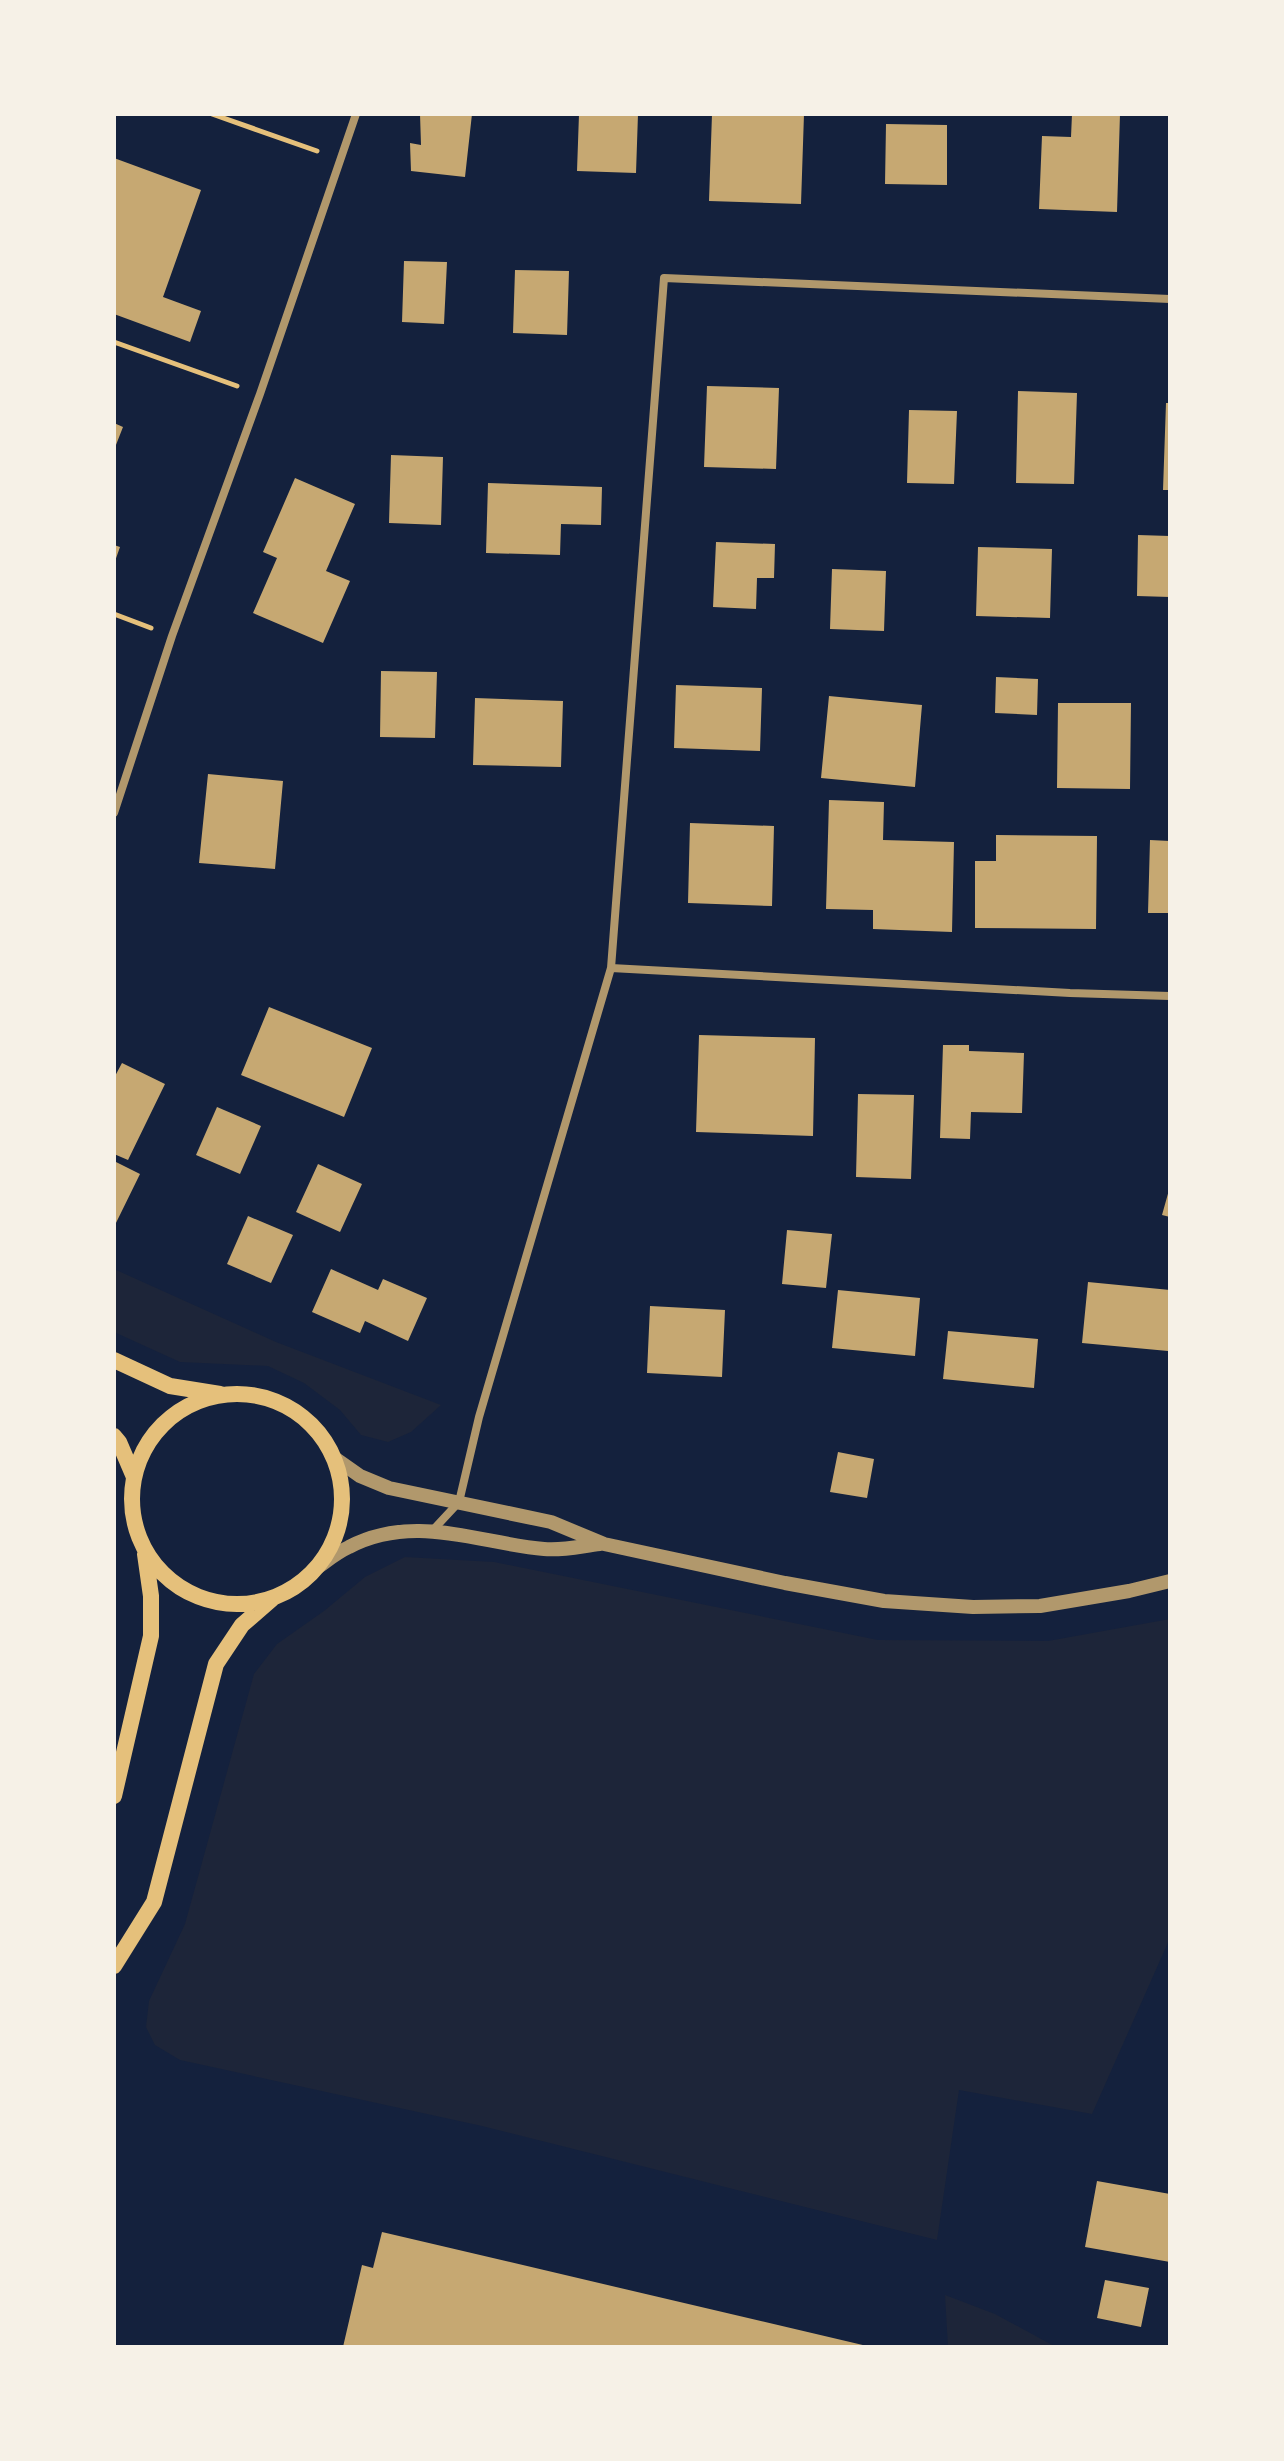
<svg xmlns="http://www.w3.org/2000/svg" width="1284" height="2461" font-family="Ubuntu,sans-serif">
  <rect width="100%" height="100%" fill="#14213d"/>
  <path fill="#1d2539" d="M114,1269L276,1342L441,1405L411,1432L388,1442L361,1435L340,1410L304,1383L268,1366L180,1362L114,1332Z
    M405,1557L494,1562L878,1640L1048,1641L1170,1619V1938L1092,2114L959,2090L937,2240L482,2126L180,2060L155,2045L146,2027L149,2001L185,1924L254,1674L277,1644L324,1611L365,1577Z
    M945,2295L995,2314L1056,2347H948Z"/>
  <path fill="#c6a872" d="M420,114H472L465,177L411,171L410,143L421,145Z
    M579,114H638L636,173L577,171Z
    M712,114H804L801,204L709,201Z
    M1072,114H1120L1117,212L1039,209L1042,136L1071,137Z
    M886,124L947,125V185L885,184Z
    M114,158L201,190L163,297L201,311L190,342L114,314Z
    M404,261L447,262L444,324L402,322Z
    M515,270L569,271L567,335L513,333Z
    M707,386L779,388L776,469L704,467Z
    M1018,391L1077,393L1074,484L1016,483Z
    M1166,403H1170V490H1163Z
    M909,410L957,411L954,484L907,483Z
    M114,423L123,427L114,450Z
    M391,455L443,457L441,525L389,523Z
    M295,478L355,504L326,571L350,581L323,643L253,613L277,558L263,552Z
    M488,483L602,487L601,525L561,524L560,555L486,553Z
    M1138,535L1170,536V597L1137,596Z
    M716,542L775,544L774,578H757L756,609L713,607Z
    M114,545L120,547L114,564Z
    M978,547L1052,549L1050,618L976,616Z
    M832,569L886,571L884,631L830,629Z
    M381,671L437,672L435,738L380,737Z
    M996,677L1038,679L1037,715L995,713Z
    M676,685L762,688L760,751L674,748Z
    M829,696L922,705L915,787L821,778Z
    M475,698L563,701L561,767L473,765Z
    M1058,703H1131L1130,789L1057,788Z
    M208,774L283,781L275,869L199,863Z
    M829,800L884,802L883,840L954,842L952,932L873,929V910L826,909Z
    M690,823L774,826L772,906L688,903Z
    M996,835L1097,836L1096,929L975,928V861H996Z
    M1150,840L1170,841V913H1148Z
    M269,1007L372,1048L344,1117L241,1075Z
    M699,1035L815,1038L813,1136L696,1132Z
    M943,1045H969V1051L1024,1053L1022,1113L971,1112L970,1139L940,1138Z
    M122,1063L165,1084L128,1160L114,1154V1078Z
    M858,1094L914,1095L911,1179L856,1177Z
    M217,1107L261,1126L240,1174L196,1155Z
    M114,1161L140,1174L114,1227Z
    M318,1164L362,1184L340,1232L296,1212Z
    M1169,1190H1170V1217L1162,1215Z
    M248,1216L293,1235L271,1283L227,1264Z
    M787,1230L832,1234L826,1288L782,1284Z
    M331,1269L378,1290L383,1279L427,1298L408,1341L365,1321L360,1333L312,1312Z
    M1088,1282L1170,1290L1168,1351L1082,1343Z
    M838,1290L920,1298L915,1356L832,1348Z
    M650,1306L725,1310L722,1377L647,1373Z
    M948,1331L1038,1339L1034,1388L943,1379Z
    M838,1452L874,1459L867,1498L830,1492Z
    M1097,2181L1170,2194V2262L1085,2247Z
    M382,2232L867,2346V2347H343L362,2265L373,2268Z
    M1105,2280L1149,2288L1141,2327L1097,2318Z"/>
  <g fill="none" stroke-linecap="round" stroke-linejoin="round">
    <path stroke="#e5c07b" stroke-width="5" d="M212,114L317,151
      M114,342L237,386
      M114,614L151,628"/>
    <path stroke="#b1986c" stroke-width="8" d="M114,813L172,636L260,394L356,114
      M611,968L1070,993L1170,996
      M433,1530L459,1502L479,1417L611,968L664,278L1170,299"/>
    <path stroke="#b1986c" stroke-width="14" d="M333,1457L360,1476L389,1488L551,1522L604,1544L785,1583L884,1601L973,1607L1040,1606L1129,1591L1170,1581
      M318,1567C328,1560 338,1552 349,1547C414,1513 478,1543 544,1549C562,1551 582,1546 600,1544"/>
    <path stroke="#e5c07b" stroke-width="16" d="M114,1360L170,1386L220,1394
      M132 1499a105 105 0 1 1 210 0a105 105 0 1 1-210 0Z
      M114,1436L119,1442L134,1477
      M114,1796L151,1636V1596L145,1554
      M114,1966L154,1902L216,1664L242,1625L272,1599"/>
  </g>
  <rect width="1284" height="2461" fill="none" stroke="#f6f1e7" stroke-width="232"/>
</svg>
